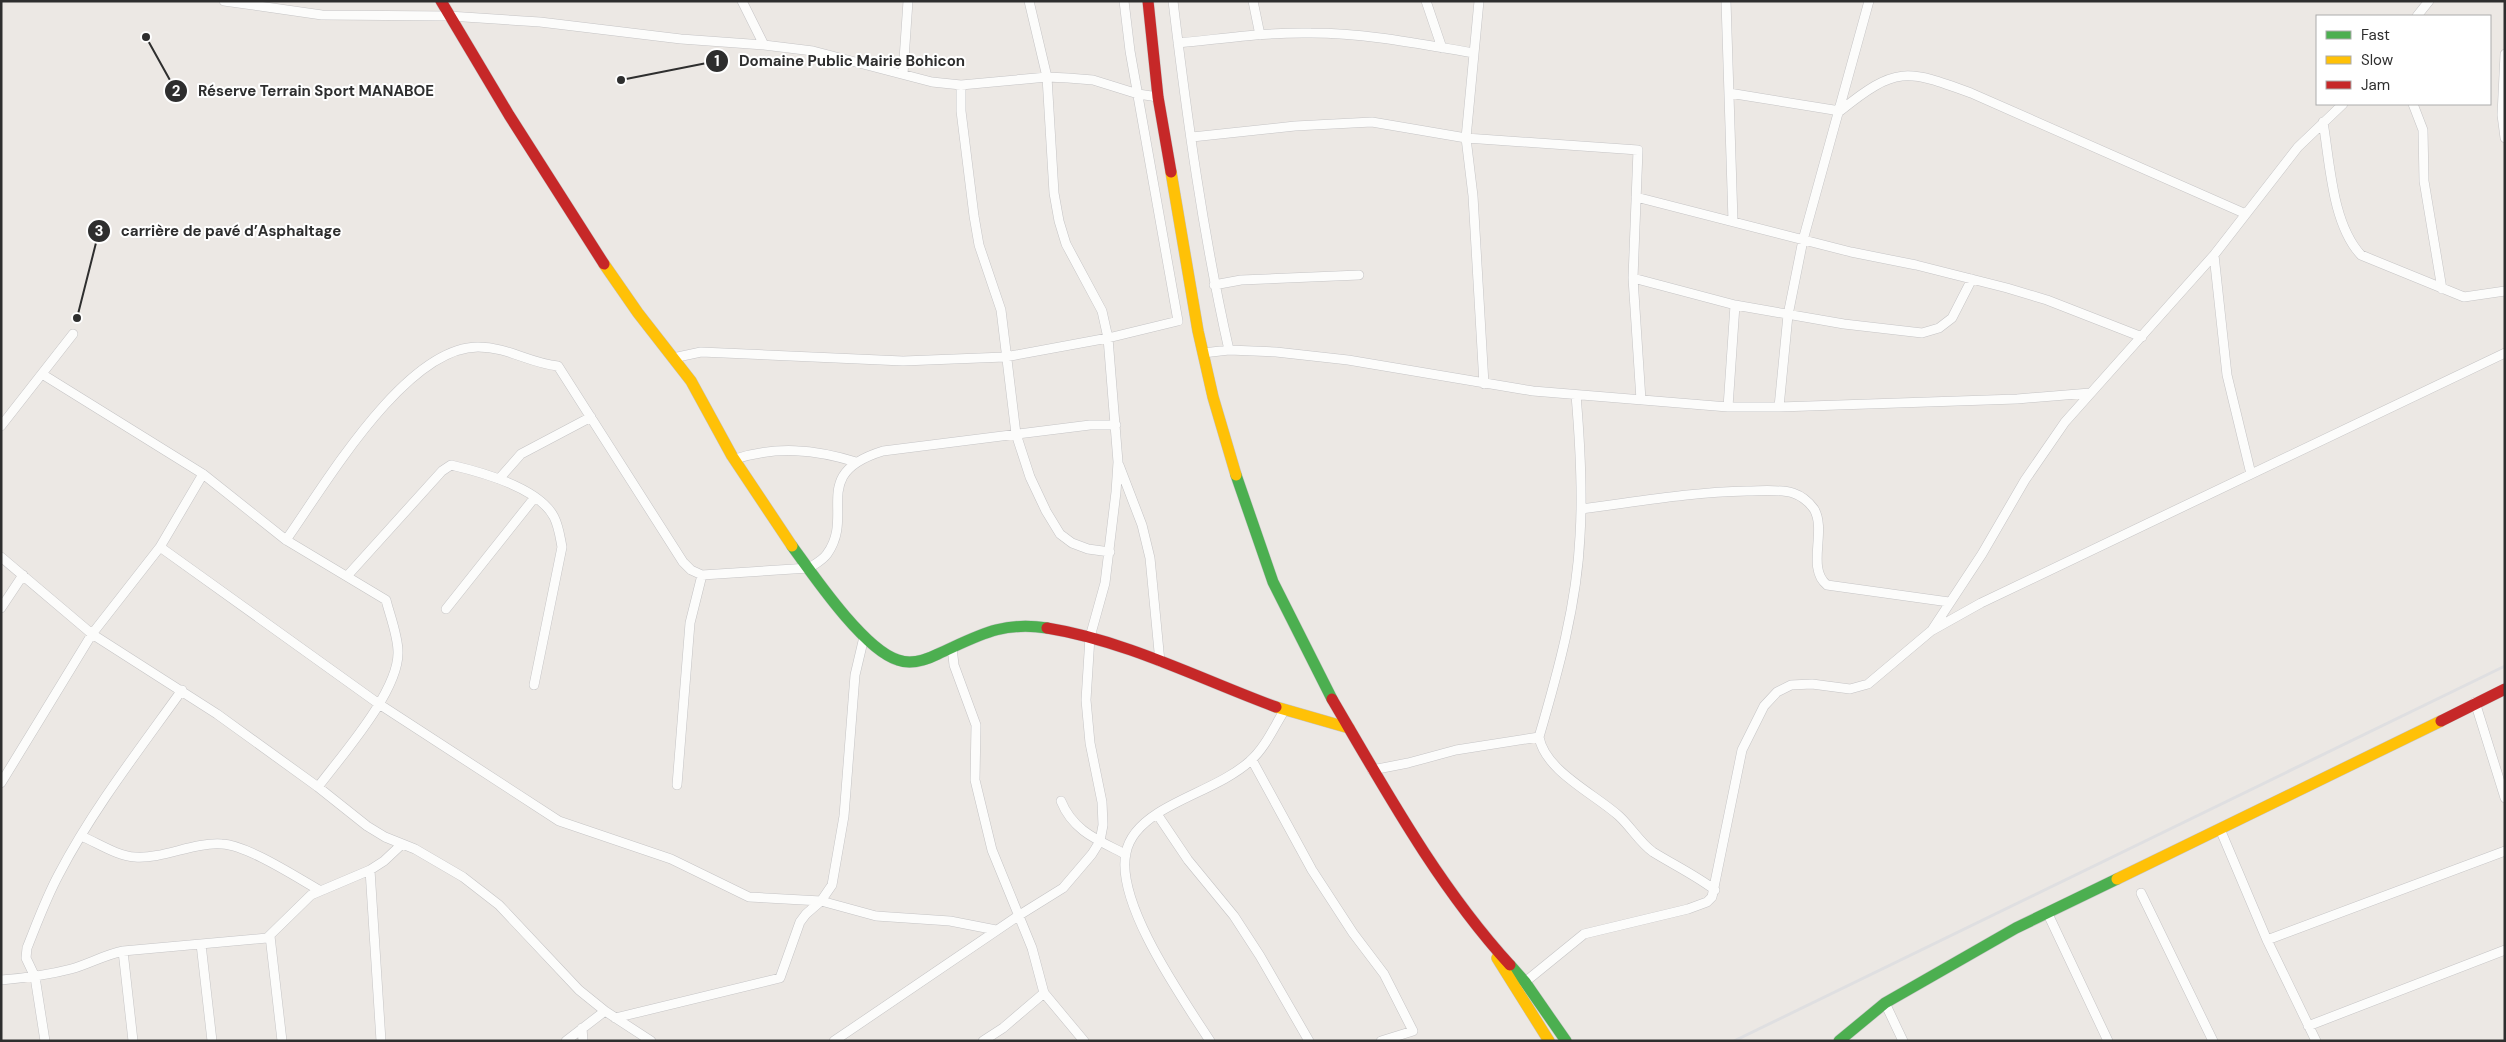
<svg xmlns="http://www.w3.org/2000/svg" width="2506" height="1042" font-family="'DM Sans',sans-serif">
  <rect width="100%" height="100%" fill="#ece8e4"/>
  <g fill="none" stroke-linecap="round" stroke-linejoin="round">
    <g stroke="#c5c4c5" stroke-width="10">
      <path id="street" d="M224,1L322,15L449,16L540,22L681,39L764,45L813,51L932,82L961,85L1047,77L1068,78L1093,80L1138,94L1158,97
        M742,1L764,45
        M1173,1C1187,118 1203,235 1229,350L1276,352L1348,360L1533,391L1728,407H1779L2017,399L2090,393
        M1253,1L1260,35
        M1426,1L1442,48
        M1479,1L1466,138L1473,196L1484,384
        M1726,1L1733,221
        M2417,16L2429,1
        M1178,43C1222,39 1267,32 1311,33C1366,33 1420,44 1474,53
        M2505,54L2502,115L2505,138
        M903,74L908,1
        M961,85V111L974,216L979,245L1001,310L1016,434L1030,477L1046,511L1060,534L1072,543L1088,549L1110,552
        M1729,93L1840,111C1896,66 1906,69 1971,93L2246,214
        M2413,104L2423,130L2424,181L2442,289
        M2323,122C2330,163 2332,224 2361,255L2464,297L2505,291
        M1192,137L1295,126L1372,122L1466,138L1638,150L1633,278L1641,400
        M1636,197L1851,252L1916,265L2007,288L2047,300L2142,337
        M2214,255L2227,375L2251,474
        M1633,278L1735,305L1844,324L1922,333L1939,328L1952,318L1972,279
        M1214,285L1241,280L1359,275
        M1203,353L1229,350
        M673,358L701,352L903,361L1005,357L1108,338L1178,321L1130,51L1124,1
        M42,374L203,474L286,540L386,600C390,616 398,636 398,652C399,691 342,755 318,787
        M1576,395C1580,442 1583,489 1580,536C1577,604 1558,672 1539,737C1545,771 1595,794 1619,816C1631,827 1640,843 1653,852C1674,865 1695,875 1715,890
        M1728,407L1735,305
        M1779,407L1788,315L1803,240L1869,1
        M1,426L73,334
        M735,459C776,446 814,449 856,462
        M1119,465L1142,525L1150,558L1160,662
        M499,479L521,454L591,417
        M1581,509C1636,502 1692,492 1747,491C1762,491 1779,489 1793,493C1802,496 1809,502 1814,509C1827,531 1806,568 1827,585L1949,602
        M286,540C325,485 405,347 478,347C508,347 529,363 558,366L683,562L691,570L702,575L809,568C815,564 823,560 827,554C856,514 808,474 883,451L1090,425H1116
        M160,547L379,704L559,821L671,859L749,897L821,901L876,916L950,921L996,930
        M1,557L92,634L217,714L318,787L367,826L385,837L415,849L463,877L499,905L579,990L605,1011L651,1041
        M348,575L442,471L451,465C481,472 539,488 554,517C559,527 560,537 562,547L534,685
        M1,608L23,575
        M446,609L535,497
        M1932,630L1982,554L2025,480L2065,422L2214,255L2298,147L2343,104
        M952,647L954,665L976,725L975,780L992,850L1032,948L1044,993L1084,1041
        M2475,702L2505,798
        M1252,760L1312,870L1353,933L1384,974L1413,1031L1381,1041
        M1372,770L1408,763L1456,750L1539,737
        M1,783L92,634L160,547L203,474
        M677,785L690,623L702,575
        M1061,801C1073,831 1098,840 1125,854
        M1157,814L1188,860L1234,916L1260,956L1309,1041
        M2220,829L2267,940L2316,1041
        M81,836C98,843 117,856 135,857C164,859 193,842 222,844C247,845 296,877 319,890
        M370,870L381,1041
        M2141,893L2213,1041
        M2047,912L2108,1041
        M270,936L282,1041
        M2267,940L2505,851
        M201,944L212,1041
        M123,951L133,1041
        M1,980C25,978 48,975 71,969C89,964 104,955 123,951L267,938L311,895L370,870L384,861L401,845
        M1525,982L1584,934L1688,909L1707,902L1712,897L1742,750L1764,706L1777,692L1791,685L1812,684L1850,689L1868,684L1931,631L1981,603L2505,353
        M1885,1003L1903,1041
        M615,1018L780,978L800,922L806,914L821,901L832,885L844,816L855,675L864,637
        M2308,1026L2505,950
        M582,1028L583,1041
        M45,1041L35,977L26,958L27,948C37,923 46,898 59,874C93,809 139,750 182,690
        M566,1041L605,1011
        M834,1041L1018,916L1063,888L1092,854L1100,841L1103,825L1102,802L1090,743L1086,700L1090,637L1105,583L1116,492L1118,462L1108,338L1102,311L1066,244L1059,221L1054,193L1047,77L1029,1
        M983,1041L1003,1028L1044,993
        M1210,1041C1183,999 1115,903 1126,853C1129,836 1144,822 1158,813C1186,795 1226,783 1250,761C1265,748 1274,727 1284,711"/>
    </g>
    <g stroke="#c5c4c5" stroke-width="12">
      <path id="fast" d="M1236,475L1273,582L1332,699
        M792,546C813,575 864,650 898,660C911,665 926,660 938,654C978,636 1001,621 1047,628
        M1510,965L1525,982L1566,1041
        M1839,1041L1885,1003L2016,928L2117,879"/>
    </g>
    <g stroke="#c5c4c5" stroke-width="12">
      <path id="slow" d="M1171,172L1198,331L1213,397L1236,475
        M604,264L638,313L691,381L732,456L792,546
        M1276,707L1349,728
        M2117,879L2441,721
        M1497,958L1549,1041"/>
    </g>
    <g stroke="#c5c4c5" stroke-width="12">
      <path id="jam" d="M441,1L509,115L604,264
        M1148,1L1158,97L1171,172
        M1047,628C1127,641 1200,679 1276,707
        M1332,699C1386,791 1438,886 1510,965
        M2441,721L2505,689"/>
    </g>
    <use href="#street" stroke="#fcfcfb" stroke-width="9"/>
    <use href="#fast" stroke="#4caf50" stroke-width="11"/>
    <use href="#slow" stroke="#ffc107" stroke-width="11"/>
    <use href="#jam" stroke="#c62828" stroke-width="11"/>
    <path stroke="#dfdfe1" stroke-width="3" d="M1734,1041L2505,666"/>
  </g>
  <path fill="none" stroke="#2e2e2e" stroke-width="2" d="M621 80L717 61M146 37L176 91M77 318L99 231"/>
  <g fill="#2e2e2e" stroke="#fff" stroke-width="2">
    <circle cx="621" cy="80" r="5"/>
    <circle cx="146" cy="37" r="5"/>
    <circle cx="77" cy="318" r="5"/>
    <circle cx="717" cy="61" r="12"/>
    <circle cx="176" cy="91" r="12"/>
    <circle cx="99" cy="231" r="12"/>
  </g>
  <g font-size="15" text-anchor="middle" font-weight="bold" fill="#fff">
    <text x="717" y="66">1</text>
    <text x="176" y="96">2</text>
    <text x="99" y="236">3</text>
  </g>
  <g font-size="15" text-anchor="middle" font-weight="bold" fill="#2e2e2e" stroke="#fff" stroke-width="4" stroke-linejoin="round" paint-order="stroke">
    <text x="852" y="66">Domaine Public Mairie Bohicon</text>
    <text x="316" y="96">Réserve Terrain Sport MANABOE</text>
    <text x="231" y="236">carrière de pavé d’Asphaltage</text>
  </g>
  <rect width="2506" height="1042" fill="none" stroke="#2e2e2e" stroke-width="5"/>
  <rect x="2316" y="15" width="175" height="90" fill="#ffffff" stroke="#ababab"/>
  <rect x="2326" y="31" width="25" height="8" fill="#4caf50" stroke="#ababab"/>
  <text x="2361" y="40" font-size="15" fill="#2e2e2e">Fast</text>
  <rect x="2326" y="56" width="25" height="8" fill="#ffc107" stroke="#ababab"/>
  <text x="2361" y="65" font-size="15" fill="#2e2e2e">Slow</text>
  <rect x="2326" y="81" width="25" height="8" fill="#c62828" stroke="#ababab"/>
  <text x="2361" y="90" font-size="15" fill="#2e2e2e">Jam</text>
</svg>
